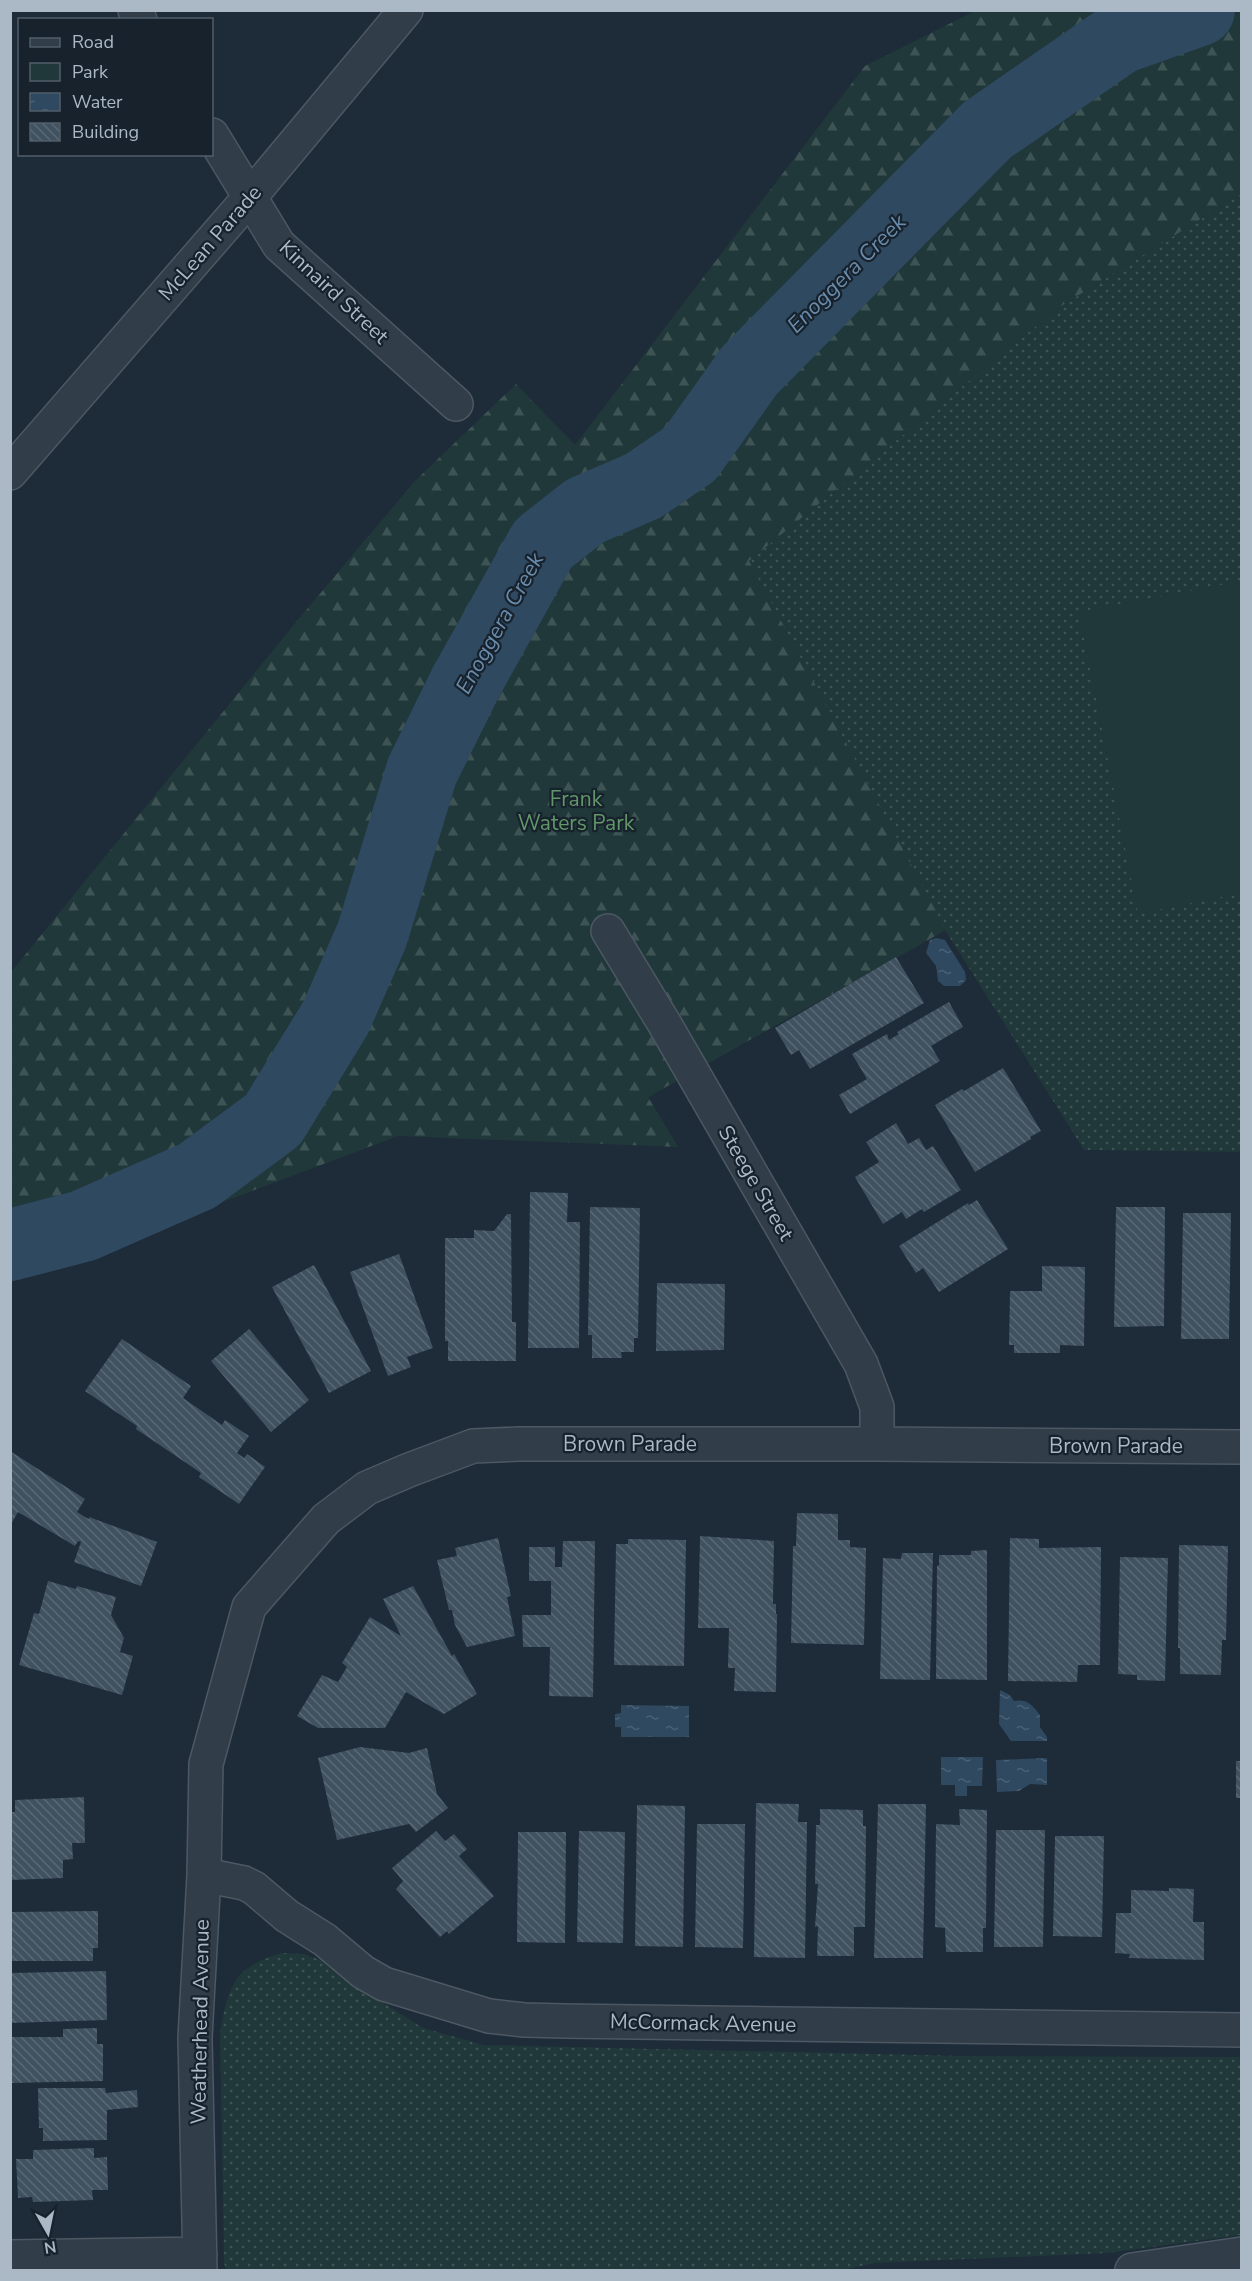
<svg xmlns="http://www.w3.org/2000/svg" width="1252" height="2281" font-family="'Nunito Sans',sans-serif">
  <defs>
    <pattern id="green-dots" width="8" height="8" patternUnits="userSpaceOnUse" patternTransform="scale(1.5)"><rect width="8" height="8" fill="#203839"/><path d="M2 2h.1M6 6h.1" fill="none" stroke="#3e5354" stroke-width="1.8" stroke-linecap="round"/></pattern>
    <pattern id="forest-firs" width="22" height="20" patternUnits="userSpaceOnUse" patternTransform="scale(1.5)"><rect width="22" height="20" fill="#203839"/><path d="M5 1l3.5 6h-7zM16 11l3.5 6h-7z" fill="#3e5354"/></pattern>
    <pattern id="water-ripples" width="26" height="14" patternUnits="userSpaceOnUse" patternTransform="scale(1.5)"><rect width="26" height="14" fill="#2f4961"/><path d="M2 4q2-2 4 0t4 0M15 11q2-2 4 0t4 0" fill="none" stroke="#4a6176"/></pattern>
    <pattern id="building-back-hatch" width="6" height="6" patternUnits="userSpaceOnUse" patternTransform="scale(1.5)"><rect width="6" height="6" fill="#405160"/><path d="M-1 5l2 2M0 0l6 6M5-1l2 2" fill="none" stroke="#596875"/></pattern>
  </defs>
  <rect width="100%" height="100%" fill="#1e2b38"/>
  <path fill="url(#green-dots)" d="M1241,194V1152L1084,1150L945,930L648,1097L678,1147L292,627L416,480L749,561L1058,308Z
    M282,1953L304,1954L326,1962L353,1984L423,2028L484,2045L965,2056L1241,2057V2235L1107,2253L875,2263L843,2270H226L224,2263L220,2032C229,1985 233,1967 282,1953Z"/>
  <path fill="url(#forest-firs)" d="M975,11H1241V194L1058,308L749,561L946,930L648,1097L678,1147L398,1136L11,1282V972L292,627L416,480L516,384L575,445L865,66Z"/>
  <path fill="#203839" d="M1241,581V893L1138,914L1079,612Z"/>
  <path fill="url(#water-ripples)" d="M936,938L945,940L965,972L966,980L960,986H944L938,981L936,966L926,953L930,940Z
    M1000,1690L1010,1695L1014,1701C1028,1699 1032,1705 1040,1715V1727L1047,1737V1741H1011L999,1724Z
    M621,1705L689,1706V1737H621V1727H615V1714L621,1713Z
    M941,1757H983L982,1786H967V1796H955V1785H941Z
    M1047,1758V1785L1030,1784L1019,1791L997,1792L996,1760Z"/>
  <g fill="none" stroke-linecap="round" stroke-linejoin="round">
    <path stroke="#2f4961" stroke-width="72" d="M10,1245L83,1226L197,1176L273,1120L336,1017L372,935L422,771L466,682L543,544L585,511L643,486L690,454L749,371L987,130L1120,38L1199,10"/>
  </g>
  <path fill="url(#building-back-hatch)" d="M896,957L924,1003L810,1069L799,1050L791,1055L775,1028Z
    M949,1002L963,1027L931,1046L940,1061L850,1114L839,1095L867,1079L852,1054L887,1034L889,1040L899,1034L897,1032Z
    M1003,1068L1041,1131L1030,1137L1031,1139L975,1172L935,1105L962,1089L964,1091Z
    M896,1123L908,1144L919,1138L926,1150L933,1146L961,1190L924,1212L922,1209L906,1219L902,1212L883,1224L855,1177L879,1162L866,1142Z
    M530,1192L568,1193L567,1222H580L579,1348H528Z
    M977,1200L1008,1249L939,1292L923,1268L916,1273L899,1246L968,1203L969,1205Z
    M590,1207L640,1208L638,1338H634V1352H621L622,1358H592V1335H588Z
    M1116,1207H1165L1164,1326L1114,1327Z
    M1183,1213H1231L1229,1339H1181Z
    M507,1214H511L512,1322H516V1361H448V1341H445V1238H474V1230L494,1231Z
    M399,1254L433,1348L407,1357L411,1367L388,1376L350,1272Z
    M314,1265L371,1371L329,1393L272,1287Z
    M1042,1266L1085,1267L1084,1346L1060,1345V1353H1014V1345H1009L1010,1291H1042Z
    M657,1283L725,1284L724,1350L656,1351Z
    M249,1329L309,1400L271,1432L211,1361Z
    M122,1339L191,1386L183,1398L222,1425L225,1420L249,1436L237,1453L244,1458L247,1454L265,1467L239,1504L199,1477L201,1473L136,1429L137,1426L85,1391Z
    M10,1451L85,1499L77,1512L85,1517L89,1519V1517L157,1542L141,1586L74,1562L81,1542L78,1541L75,1546L18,1512L10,1526Z
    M797,1513L838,1514V1540H850V1547L866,1548L864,1645L791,1643L793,1546H796Z
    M700,1536L774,1541L773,1604H776V1614H777L776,1692L734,1691L735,1668H728L729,1628H698Z
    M498,1538L511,1596L507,1597L515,1636L467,1647L455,1625L452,1610H449L437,1560L457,1556L455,1548Z
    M1010,1538L1039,1539V1548L1101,1547L1100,1665H1078L1077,1682L1008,1681Z
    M628,1539L686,1540L684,1666L614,1665L616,1544H628Z
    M563,1541H595L593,1697L549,1696L550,1647H523L522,1615H551V1581H529V1547H555V1567H562Z
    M1179,1545L1228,1546L1226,1640H1222L1221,1675L1180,1674V1648H1178Z
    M987,1550V1680L936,1679L937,1566L939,1565V1555H971V1551Z
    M902,1553H933L930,1680L880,1679L883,1558L901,1559Z
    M1120,1557L1168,1558L1165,1681L1137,1680V1675L1118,1674Z
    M48,1581L76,1589L77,1586L116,1597L111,1615L124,1638L120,1652L133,1656L122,1695L19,1665L34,1613L39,1614Z
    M413,1586L452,1656L454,1654L477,1694L444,1714L406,1692L385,1728H318L297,1716L322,1675L338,1682L347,1667L342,1663L370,1617L401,1636L383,1599Z
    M360,1747L409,1753L427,1748L437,1794L448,1808L416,1832L409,1824L337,1840L318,1758Z
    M1236,1761H1242V1798H1236Z
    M84,1797L85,1843H72L73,1859L63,1860V1878L10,1880L11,1812H15V1800Z
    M756,1803L799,1804L798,1822H807L805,1958L754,1957Z
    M878,1804H926L923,1958H874Z
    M637,1805L685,1806L683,1947L635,1946Z
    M820,1809L863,1810V1826H866L865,1927H854V1956H817L818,1926L815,1927L818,1884H815L816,1825H820Z
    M959,1809L987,1810L986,1928H983V1952H946L945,1928L935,1927L936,1824L960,1825Z
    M697,1824H745L743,1948L695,1947Z
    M996,1830H1045L1043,1947H994Z
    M436,1831L445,1841L454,1834L467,1849L459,1856L494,1896L449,1934L447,1931L440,1937L396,1889L403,1881L392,1868Z
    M579,1831L625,1832L623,1943L577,1942Z
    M518,1832H566L565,1943L517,1942Z
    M1055,1836H1104L1102,1937L1053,1936Z
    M1169,1888L1194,1889L1193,1922H1204V1960L1129,1958L1130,1954L1115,1953L1116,1913H1131V1890L1169,1891Z
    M98,1911V1948H93V1961H10V1912Z
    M106,1971L107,2020L10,2023V1973Z
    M97,2028V2044H103V2081L10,2083V2037H63V2029Z
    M38,2088H105L106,2093L137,2090L138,2107L107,2110V2140L43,2141V2128H39Z
    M94,2148V2158L107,2157L108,2190H92L93,2200L33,2202L32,2197L18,2198L16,2159H33V2150Z"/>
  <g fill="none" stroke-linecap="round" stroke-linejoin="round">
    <g stroke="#4c5863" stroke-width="36">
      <path id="street" d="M135,10L140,20
        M212,135L279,245L456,404
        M10,473L250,197L406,10
        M608,931L664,1023L861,1364L877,1407V1444
        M204,1875L244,1883L254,1888L287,1916L325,1940L363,1972L384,1984L489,2016L524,2020L564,2021L1242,2030
        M10,2257L200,2254
        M200,2270L195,2038L204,1875L206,1764L249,1607L326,1519L367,1488L409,1470L473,1446L519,1444H877L1242,1447
        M1132,2270L1242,2254"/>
    </g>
    <use href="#street" stroke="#313d48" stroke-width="33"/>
  </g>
  <g text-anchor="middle" stroke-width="4.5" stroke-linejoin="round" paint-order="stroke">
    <g font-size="21" fill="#abb8c5" stroke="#17222c">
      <text transform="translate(210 243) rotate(-49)" y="7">McLean Parade</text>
      <text transform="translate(334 292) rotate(43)" y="7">Kinnaird Street</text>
      <text transform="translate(756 1183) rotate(60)" y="7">Steege Street</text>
      <text x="630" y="1451">Brown Parade</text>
      <text x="1116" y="1453">Brown Parade</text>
      <text transform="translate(200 2022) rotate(-89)" y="7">Weatherhead Avenue</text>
      <text transform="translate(703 2023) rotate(1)" y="7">McCormack Avenue</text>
    </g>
    <g font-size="21" fill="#619769" stroke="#17222c">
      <text x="576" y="806">Frank<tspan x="576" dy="24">Waters Park</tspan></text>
    </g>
    <g font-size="22" font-style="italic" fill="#698cac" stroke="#17222c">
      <text transform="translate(846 273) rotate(-45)" y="8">Enoggera Creek</text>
      <text transform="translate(499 623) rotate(-61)" y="8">Enoggera Creek</text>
    </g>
  </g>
  <rect width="1252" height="2281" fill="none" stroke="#abb8c5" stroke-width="24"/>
  <rect x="18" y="18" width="195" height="138" fill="#17222c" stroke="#525e69" stroke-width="1.5"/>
  <rect x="30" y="38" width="30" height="9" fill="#313d48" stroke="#525e69" stroke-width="1.5"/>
  <text x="72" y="48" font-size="18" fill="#abb8c5">Road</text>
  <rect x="30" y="63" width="30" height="18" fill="#203839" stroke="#525e69" stroke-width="1.5"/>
  <text x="72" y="78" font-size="18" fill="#abb8c5">Park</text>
  <rect x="30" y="93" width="30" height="18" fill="url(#water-ripples)" stroke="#525e69" stroke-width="1.5"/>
  <text x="72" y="108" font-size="18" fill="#abb8c5">Water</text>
  <rect x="30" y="123" width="30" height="18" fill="url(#building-back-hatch)" stroke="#525e69" stroke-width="1.5"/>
  <text x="72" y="138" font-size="18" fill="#abb8c5">Building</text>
  <g transform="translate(48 2233) rotate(171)" stroke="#17222c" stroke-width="4.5" paint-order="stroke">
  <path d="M0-4.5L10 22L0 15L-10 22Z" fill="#abb8c5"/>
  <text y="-9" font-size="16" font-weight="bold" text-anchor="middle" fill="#abb8c5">N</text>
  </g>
</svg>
